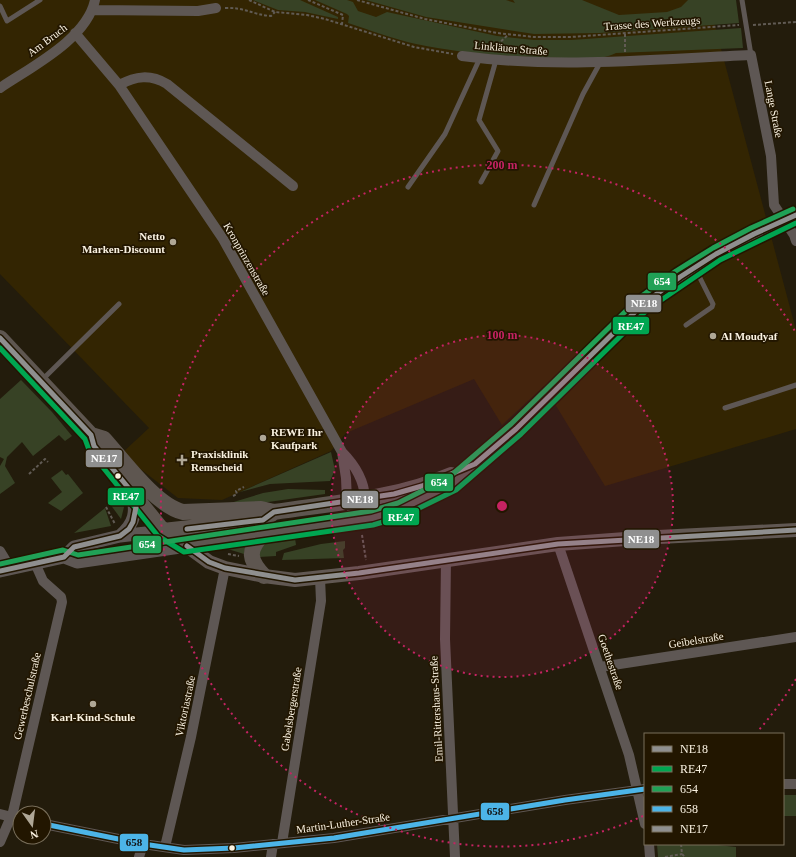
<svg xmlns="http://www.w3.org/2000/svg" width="796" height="857" font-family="Georgia,serif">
  <rect width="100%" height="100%" fill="#231c0c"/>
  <path fill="#332502" d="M0,0H708L796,330V429L605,486L544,386L502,425L474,379L346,433L331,451L222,500L178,498L121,454L149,428L0,274Z"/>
  <path fill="#374225" d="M253,0H300L338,17V19L305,12L278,10Z
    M315,0H347L353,2L358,11L376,17L387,12L497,36L534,40H571L741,28L743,48L616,53C601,61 578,58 562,58C513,57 463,54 416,44C393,39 370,30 348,23L349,16L347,14Z
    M366,0H506L515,3L513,0H582L619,15L667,12L681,7L688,0H736L739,23L599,33L534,34L426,17Z
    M21,380L52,412L72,436L65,441L59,435L33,456L22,442L7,457L5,466L15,483L0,494V466L4,459L0,457V399Z
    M331,452L335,470L330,481L270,484L240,492Z
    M62,470L66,475L68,474L83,493L61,511L48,503L62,492L51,478Z
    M288,489L325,490V494L254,504H227L263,493Z
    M120,497L124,507L121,519L110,504Z
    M105,508L111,526L74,533Z
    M295,538L296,545L276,552V556L259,557L258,552L266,541Z
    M345,541V548L343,550L344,558L282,560L284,553L321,544Z
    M246,544L244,554L218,546Z
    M783,795H796V816H783Z
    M657,844H708L736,847V857H658Z"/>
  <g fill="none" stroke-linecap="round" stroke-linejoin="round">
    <path stroke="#615b54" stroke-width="2" stroke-dasharray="3 2" stroke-linecap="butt" d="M249,0L275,12L307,15L325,19L414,47L453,54
      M308,0L343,15L342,24
      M357,0L425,19L497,33L534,37H571L739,25
      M225,8C244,7 254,15 271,16L275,12
      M753,25L796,22
      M495,49L497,45L509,34
      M625,52V33
      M29,474L45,459L48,462
      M233,496L237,494L236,491L244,487
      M106,507L115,524
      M362,535L366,560
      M228,554L239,556
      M681,844L682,854L685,857
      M665,857L682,854"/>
    <path stroke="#5e5754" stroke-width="5" d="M742,0L751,55
      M0,6L7,21L40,0
      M481,182L498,151L479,120L496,60
      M408,187L445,134L480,58
      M534,205L583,94L600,63
      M686,325L712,307L713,304L696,270
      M42,380L119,304
      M725,408L796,385"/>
    <path stroke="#5e5754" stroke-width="10" d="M93,10L198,11L216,8
      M75,33L119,85L223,239L342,452C354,464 364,480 365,498C365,505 361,513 359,520
      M462,56C558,69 655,59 751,55L771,156L774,205L794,235L796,241
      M119,85C136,76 150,74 167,84L293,186
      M0,88C31,67 87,39 95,0
      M342,452L346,478L347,501L359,520
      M558,544L629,755L645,824
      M0,551L11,569
      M446,559L445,639L455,857
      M600,667L796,637
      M783,784H796
      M0,814L20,819
      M44,824L143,844L184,850L234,848L334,838L565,800L645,789
      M0,842L13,812L62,602L61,597L43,581L35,563
      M282,843L321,601L320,578
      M649,844L650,857
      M165,847L191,737L225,568
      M139,857L143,844
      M271,857L273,844"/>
    <path stroke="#5e5754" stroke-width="13" d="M120,536C135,523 137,512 132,493
      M64,557L77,562L187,546
      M0,571L64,557L74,547L120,536L163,531"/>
    <path stroke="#615853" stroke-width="14" d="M187,546L209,562L225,568L264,576L295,580L359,573L558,544L639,538L796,530"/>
    <path stroke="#5e5650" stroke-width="16" d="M0,338L91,435L94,446L163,531L187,546
      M91,435L104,439C123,460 156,506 183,512L261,509L274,512C333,503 395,499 451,475
      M163,531L263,520L274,512
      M263,534C247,551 249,560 264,576
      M187,546L372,518L400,510L427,498L452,484L516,429L643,304C694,265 737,240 796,215"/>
    <g stroke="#221600" stroke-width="8">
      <path id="bus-1" d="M187,529L263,520L274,512L394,494L422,486L475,464L516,429L643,304L680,277L716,254L754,234L796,215
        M187,546L209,562L225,568L295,580L359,573L558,544L796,530"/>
    </g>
    <g stroke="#221600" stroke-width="8">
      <path id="bus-2" d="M0,348L85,439L89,450L158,536L184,552L373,525L403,516L456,490L521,434L648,309L720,260L796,223"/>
    </g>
    <g stroke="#221600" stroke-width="8">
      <path id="bus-3" d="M0,564L63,550L78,555L371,511L398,503L448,478L511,424L639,298L676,271L713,248L751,228L793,209"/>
    </g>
    <g stroke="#221600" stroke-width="8">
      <path id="bus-4" d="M44,824L143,844L184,850L234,848L334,838L565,800L645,789"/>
    </g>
    <g stroke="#221600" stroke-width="8">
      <path id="bus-5" d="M0,338L91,435L94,446L131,491L136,507L133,522L129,529L120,536L74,547L64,557L0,571"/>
    </g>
    <use href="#bus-1" stroke="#8f8f8f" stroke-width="5"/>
    <use href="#bus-2" stroke="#00a651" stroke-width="5"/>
    <use href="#bus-3" stroke="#20a156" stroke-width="5"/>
    <use href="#bus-4" stroke="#4cb4e7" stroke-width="5"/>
    <use href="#bus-5" stroke="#8f8f8f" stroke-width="5"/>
  </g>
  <circle cx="502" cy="506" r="171" fill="#c52362" fill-opacity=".12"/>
  <g fill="none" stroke="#c52362" stroke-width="2" stroke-dasharray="2 4">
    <circle cx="502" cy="506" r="171"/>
    <path d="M796 679A341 341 0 0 1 757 732M643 816A341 341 0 1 1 796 333"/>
  </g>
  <g fill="#afa796" stroke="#221600" stroke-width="1.5">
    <circle cx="173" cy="242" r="4"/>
    <circle cx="713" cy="336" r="4"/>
    <circle cx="263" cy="438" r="4"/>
    <path d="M180 454h4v4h4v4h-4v4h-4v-4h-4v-4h4z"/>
    <circle cx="93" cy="704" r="4"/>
  </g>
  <g fill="#faf2e1" stroke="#221600" stroke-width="1.5">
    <circle cx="118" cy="476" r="3.5"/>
    <circle cx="232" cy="848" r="3.5"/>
  </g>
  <g text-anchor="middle" stroke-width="3.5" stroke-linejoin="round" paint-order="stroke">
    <g font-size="11" fill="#faf2e1" stroke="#221600">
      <text transform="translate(652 23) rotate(-4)" y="4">Trasse des Werkzeugs</text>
      <text transform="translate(47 40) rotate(-37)" y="4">Am Bruch</text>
      <text transform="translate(511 48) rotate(5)" y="4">Linkläuer Straße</text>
      <text transform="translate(774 109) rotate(79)" y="4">Lange Straße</text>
      <text transform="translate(247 259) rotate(60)" y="4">Kronprinzenstraße</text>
      <text transform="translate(696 640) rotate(-9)" y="4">Geibelstraße</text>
      <text transform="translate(611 662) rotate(71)" y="4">Goethestraße</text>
      <text transform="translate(27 696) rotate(-77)" y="4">Gewerbeschulstraße</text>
      <text transform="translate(185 706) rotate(-78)" y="4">Viktoriastraße</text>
      <text transform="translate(291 709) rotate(-81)" y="4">Gabelsbergerstraße</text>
      <text transform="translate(436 709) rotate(-93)" y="4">Emil-Rittershaus-Straße</text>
      <text transform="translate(343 823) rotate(-8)" y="4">Martin-Luther-Straße</text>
    </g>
    <g font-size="11" font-weight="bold" fill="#faf2e1" stroke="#221600" text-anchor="start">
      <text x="165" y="240" text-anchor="end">Netto<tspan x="165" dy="13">Marken-Discount</tspan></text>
      <text x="721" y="340">Al Moudyaf</text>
      <text x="271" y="436">REWE Ihr<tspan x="271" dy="13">Kaufpark</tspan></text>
      <text x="191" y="458">Praxisklinik<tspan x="191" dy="13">Remscheid</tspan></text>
      <text x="93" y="721" text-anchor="middle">Karl-Kind-Schule</text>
    </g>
  </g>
  <circle cx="502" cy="506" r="6" fill="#c52362" stroke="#221600" stroke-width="2"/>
  <g font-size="12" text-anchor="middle" font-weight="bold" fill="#c52362" stroke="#221600" stroke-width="3.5" stroke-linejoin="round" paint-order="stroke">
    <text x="502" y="169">200 m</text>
    <text x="502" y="339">100 m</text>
  </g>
  <g stroke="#221600" stroke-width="1.5">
    <rect x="647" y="272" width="30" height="19" rx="4" fill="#20a156"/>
    <rect x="625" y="294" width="37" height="19" rx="4" fill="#8f8f8f"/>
    <rect x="612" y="316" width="38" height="19" rx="4" fill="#00a651"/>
    <rect x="85" y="449" width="38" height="19" rx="4" fill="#8f8f8f"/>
    <rect x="424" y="473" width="30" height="19" rx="4" fill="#20a156"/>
    <rect x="107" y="487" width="38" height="19" rx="4" fill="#00a651"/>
    <rect x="341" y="490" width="38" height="19" rx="4" fill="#8f8f8f"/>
    <rect x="382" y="507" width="38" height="19" rx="4" fill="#00a651"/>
    <rect x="623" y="529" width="37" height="20" rx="4" fill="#8f8f8f"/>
    <rect x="132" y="535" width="30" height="19" rx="4" fill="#20a156"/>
    <rect x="480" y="802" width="30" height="19" rx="4" fill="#4cb4e7"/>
    <rect x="119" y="833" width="30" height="19" rx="4" fill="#4cb4e7"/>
  </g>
  <g font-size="11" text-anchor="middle" font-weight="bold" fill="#fff">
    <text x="662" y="285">654</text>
    <text x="644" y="307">NE18</text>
    <text x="631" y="330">RE47</text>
    <text x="104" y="462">NE17</text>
    <text x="439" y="486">654</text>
    <text x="126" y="500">RE47</text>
    <text x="360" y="503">NE18</text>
    <text x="401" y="521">RE47</text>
    <text x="641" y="543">NE18</text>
    <text x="147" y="548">654</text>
  </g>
  <g font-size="11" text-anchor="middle" font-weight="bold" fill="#111">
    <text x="495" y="815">658</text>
    <text x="134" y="846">658</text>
  </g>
  <rect x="644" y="733" width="140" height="112" fill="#221600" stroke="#786e5a"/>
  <rect x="652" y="746" width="20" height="6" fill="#8f8f8f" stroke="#786e5a"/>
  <text x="680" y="753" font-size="12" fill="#faf2e1">NE18</text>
  <rect x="652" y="766" width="20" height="6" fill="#00a651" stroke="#786e5a"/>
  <text x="680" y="773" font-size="12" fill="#faf2e1">RE47</text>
  <rect x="652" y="786" width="20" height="6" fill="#20a156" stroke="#786e5a"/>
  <text x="680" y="793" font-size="12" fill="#faf2e1">654</text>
  <rect x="652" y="806" width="20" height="6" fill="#4cb4e7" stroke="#786e5a"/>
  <text x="680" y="813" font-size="12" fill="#faf2e1">658</text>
  <rect x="652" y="826" width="20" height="6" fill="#8f8f8f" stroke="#786e5a"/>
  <text x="680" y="833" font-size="12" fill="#faf2e1">NE17</text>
  <g transform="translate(32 825) rotate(166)"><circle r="19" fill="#221600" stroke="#786e5a"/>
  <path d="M0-3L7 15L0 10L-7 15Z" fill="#afa796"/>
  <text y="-6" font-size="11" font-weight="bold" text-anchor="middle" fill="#faf2e1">N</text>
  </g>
</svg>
